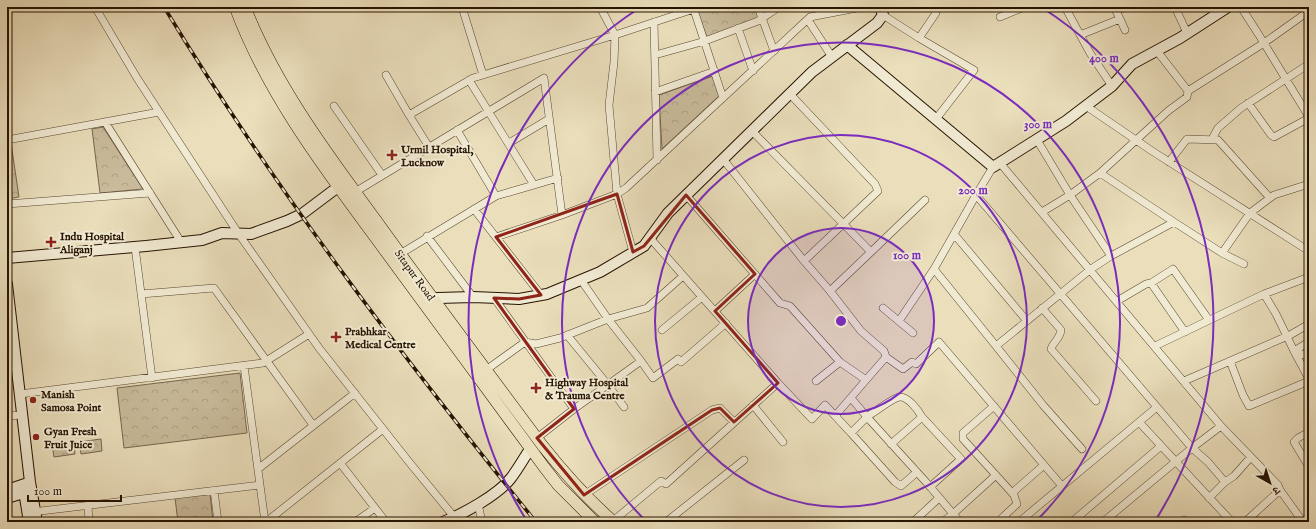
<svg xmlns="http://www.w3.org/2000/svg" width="1316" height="529" font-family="'IM FELL English','Noto Serif Devanagari',serif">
  <defs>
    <pattern id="forest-crowns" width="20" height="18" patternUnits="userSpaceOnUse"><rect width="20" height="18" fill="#c9bb9b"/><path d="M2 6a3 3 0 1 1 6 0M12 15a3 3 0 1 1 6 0" fill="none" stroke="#aca084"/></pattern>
  </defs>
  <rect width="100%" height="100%" fill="#eadebb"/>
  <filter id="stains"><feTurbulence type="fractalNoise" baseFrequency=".005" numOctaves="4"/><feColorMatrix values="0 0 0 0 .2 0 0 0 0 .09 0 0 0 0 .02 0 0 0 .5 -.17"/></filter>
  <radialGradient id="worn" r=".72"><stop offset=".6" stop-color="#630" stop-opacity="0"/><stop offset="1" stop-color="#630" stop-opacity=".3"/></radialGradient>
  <path fill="url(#forest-crowns)" stroke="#78674e" d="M696,7H754L759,18L707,38Z
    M713,76L720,95L662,149L659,95Z
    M103,127L143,189L100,193L92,129Z
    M11,143L19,197L7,199V144Z
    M240,373L247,433L124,448L117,388Z
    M101,439L102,451L81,454L79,442Z
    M74,442L75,454L54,457L52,445Z
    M210,494L213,522H178L175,498Z"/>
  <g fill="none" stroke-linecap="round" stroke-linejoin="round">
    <g stroke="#57462f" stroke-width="8">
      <path id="street" d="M95,7L137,78L238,233L319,348L409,462L455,518
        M462,7L483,75
        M600,7L615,35L614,62L609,105L617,194L633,252
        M693,7L723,98
        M758,7L774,51
        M934,7L936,13L919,38L974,70L936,119
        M1065,7L1090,53L1112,86
        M1175,7L1187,33
        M1241,7L1259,35L1309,117
        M1116,11L1125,7
        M883,15L919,38
        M1000,17L1024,7
        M1120,19L1125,30
        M808,20L832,57
        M654,22L657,160
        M738,28L753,71
        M1080,35L1120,19L1114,7
        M1157,51L1188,91
        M655,55L705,41L758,21L779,7
        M386,75L409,115L429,147
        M469,80L534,185
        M655,92L715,71
        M790,94L875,184L878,191L804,261
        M1248,103L1271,135L1274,137L1309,118
        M334,106L382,175
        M1086,106L1152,151L1304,248L1309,246
        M409,115L473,78L615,35L694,9
        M105,122L181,242
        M457,130L496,196
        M1212,139L1218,128L1241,108L1309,64
        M7,140L159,112
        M1037,140L1070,195L1111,256
        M509,143L549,119
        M723,159L804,261L830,291L871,252L752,131
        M1169,162L1187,139L1218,140L1270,198
        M1000,163L1221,426L1278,485L1280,490L1303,522
        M993,167L976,195L1192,448L1221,426
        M355,192L544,78L562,215
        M686,195L780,303L790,306L840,362L866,380L835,416
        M976,195L954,234L1027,321
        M7,204L150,193
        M474,209L541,295
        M1042,212L1070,195L1100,173
        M1174,222L1100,173L1168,111L1187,97L1188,91L1264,43L1309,11
        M954,234L934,269L996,346
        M427,236L473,297
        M496,237L562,215L617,194L626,188L810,17L862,7
        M650,238L778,383
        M135,247L152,378
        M871,252L925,200
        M1222,253L1244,264
        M400,254L496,196L558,178
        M581,280L608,319L641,361
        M1151,283L1185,332
        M830,291L861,331L884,351L886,357L866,380
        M141,294L214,288L313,425
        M1264,294L1276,314L1294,351L1309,357
        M494,298L574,409L537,438
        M1117,301L1146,284L1151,283L1173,269L1209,320
        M883,308L913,333
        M1042,308L1061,330C1060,339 1053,342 1051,349L1096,401
        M715,311L755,274
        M899,321L934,269
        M662,330L702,297
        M567,335L608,385L624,407
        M1309,342L1294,351L1309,379
        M1155,346L1264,294L1309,277
        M886,357L903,369L912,362L916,364L939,342L1062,486
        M1230,361L1243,395L1249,406L1309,381
        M244,366L265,522
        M486,370L525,342L536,344L560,338L608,319L647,308L683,276
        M816,381L840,362
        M1184,381L1290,335L1309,324
        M20,394L263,363L309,334
        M851,398L867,417C873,413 893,398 899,397C908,396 918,410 922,417L961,459L930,487
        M753,405L783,442
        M994,406L963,433V439L1014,495L1017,504L1004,516
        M574,409L641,361L653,378L678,359L681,362L726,323
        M7,416L22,415
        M1139,422L1232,522
        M1309,432L1298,438L1294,442L1309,467
        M851,433L895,482L901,486L917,472
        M891,444L922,417
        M1082,449L1043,405L996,346L1091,269L1111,256L1174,222L1222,253L1250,213L1274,195L1309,184
        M340,463L386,522
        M258,469L355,393
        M214,490L218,522
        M1012,493L1044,465
        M584,495L712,410L720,408L734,422
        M1209,498L1225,482L1234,476L1250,458
        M478,504L482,522
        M88,505L89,522
        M32,512L260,485
        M953,514L996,475
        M1184,520L1186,522
        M613,521L661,481L666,484L778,383L812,419L825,405L851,433L867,417L926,482L960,522
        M1073,521L1161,446
        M266,522L383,429
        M355,522L375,508
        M666,522L744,460
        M913,522L939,498
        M943,522L949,517L953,522
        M998,522L1004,516L1009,522
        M1019,522L1157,407
        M1103,522L1192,448L1208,462L1225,482
        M1245,522L1280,490"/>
    </g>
    <g stroke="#261300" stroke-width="12">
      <path id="secondary" d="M847,45L993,167L1066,121L1112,86L1132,64L1180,38L1228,7
        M7,258L146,246L202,240L222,233L251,234L287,221L302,214L338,187
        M7,284L30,482L37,522
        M433,299L438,298L473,297L519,299L547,294L600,272L644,246L668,213L812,72L877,23L883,15L880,7
        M23,485L29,522
        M7,490L28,483
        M7,498L30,491
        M443,522C463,514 498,495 511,478C518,469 524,458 530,449"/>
    </g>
    <g stroke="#261300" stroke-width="12">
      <path id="primary" d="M235,7C268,96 327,172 383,248C437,321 490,394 544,467L558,485L595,522
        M245,7C276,86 328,155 378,223C432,298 487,371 542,445C565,474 586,498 614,522"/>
    </g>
    <use href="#street" stroke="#f1ead3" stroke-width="7"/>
    <use href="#secondary" stroke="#f1ead3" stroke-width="10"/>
    <use href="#primary" stroke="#eadebb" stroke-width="11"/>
    <g stroke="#261300" stroke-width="3.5">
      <path id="rail" d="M164,7C274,188 403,358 536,522"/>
    </g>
    <use href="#rail" stroke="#f1ead3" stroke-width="2" stroke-dasharray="6" stroke-linecap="butt"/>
  </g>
  <path fill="none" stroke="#8f2418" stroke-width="3" stroke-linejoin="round" d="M617,194L633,252L644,246L686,195L755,274L715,311L778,383L734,422L720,408L712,410L584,495L537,438L574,409L494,298L519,299L541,295L496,237Z"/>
  <circle cx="841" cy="321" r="93" fill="#7b2cbf" fill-opacity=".12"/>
  <g fill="none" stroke="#7b2cbf" stroke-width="2">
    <circle cx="841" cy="321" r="93"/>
    <circle cx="841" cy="321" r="186"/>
    <path d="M647 522A279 279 0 1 1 1035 522"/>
    <path d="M527 521A372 372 0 0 1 641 7M1041 7A372 372 0 0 1 1155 521"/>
  </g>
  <g fill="#8f2418" stroke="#f1ead3" stroke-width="1.5">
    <path d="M390 149h4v4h4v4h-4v4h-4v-4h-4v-4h4z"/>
    <path d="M49 236h4v4h4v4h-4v4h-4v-4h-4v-4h4z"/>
    <path d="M334 331h4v4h4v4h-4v4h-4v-4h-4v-4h4z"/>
    <path d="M534 382h4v4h4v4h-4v4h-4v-4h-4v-4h4z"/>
    <circle cx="33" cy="400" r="4"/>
    <circle cx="36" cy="437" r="4"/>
  </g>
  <g text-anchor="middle" stroke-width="4" stroke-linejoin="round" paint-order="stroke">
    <g font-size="11" font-weight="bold" fill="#261300" stroke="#f1ead3" text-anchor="start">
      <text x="401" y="153">Urmil Hospital,<tspan x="401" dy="13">Lucknow</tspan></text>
      <text x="60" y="240">Indu Hospital<tspan x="60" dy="13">Aliganj</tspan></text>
      <text x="345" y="335">Prabhkar<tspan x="345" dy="13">Medical Centre</tspan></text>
      <text x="545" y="386">Highway Hospital<tspan x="545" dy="13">&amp; Trauma Centre</tspan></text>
      <text x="41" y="398">Manish<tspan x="41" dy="13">Samosa Point</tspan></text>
      <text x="44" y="435">Gyan Fresh<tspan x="44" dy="13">Fruit Juice</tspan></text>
    </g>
    <g font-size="11" fill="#261300" stroke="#f1ead3">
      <text transform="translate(415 275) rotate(54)" y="4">Sitapur Road</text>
    </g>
  </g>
  <circle cx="841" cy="321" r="6" fill="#7b2cbf" stroke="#f1ead3" stroke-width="2"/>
  <g font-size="12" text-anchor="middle" font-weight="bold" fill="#7b2cbf" stroke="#f1ead3" stroke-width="4" stroke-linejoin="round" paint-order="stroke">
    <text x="1104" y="62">400 m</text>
    <text x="1038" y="128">300 m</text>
    <text x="973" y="194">200 m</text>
    <text x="907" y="259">100 m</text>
  </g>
  <rect width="1316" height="529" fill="none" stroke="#eadebb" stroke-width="24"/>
  <rect x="8" y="8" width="1300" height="513" fill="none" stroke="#261300" stroke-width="2"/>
  <rect x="12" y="12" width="1292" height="505" fill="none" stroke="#261300"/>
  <g transform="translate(1270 483) rotate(141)" stroke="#f1ead3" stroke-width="3" paint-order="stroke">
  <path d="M0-3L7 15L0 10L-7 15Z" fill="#261300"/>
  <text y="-6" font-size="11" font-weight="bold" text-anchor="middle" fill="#261300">उ</text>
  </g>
  <path d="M28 495v6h93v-6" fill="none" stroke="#261300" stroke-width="2"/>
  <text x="34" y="495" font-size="12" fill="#261300" stroke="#f1ead3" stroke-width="3" paint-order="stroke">100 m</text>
  <rect width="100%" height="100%" filter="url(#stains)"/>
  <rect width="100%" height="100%" fill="url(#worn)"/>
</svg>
